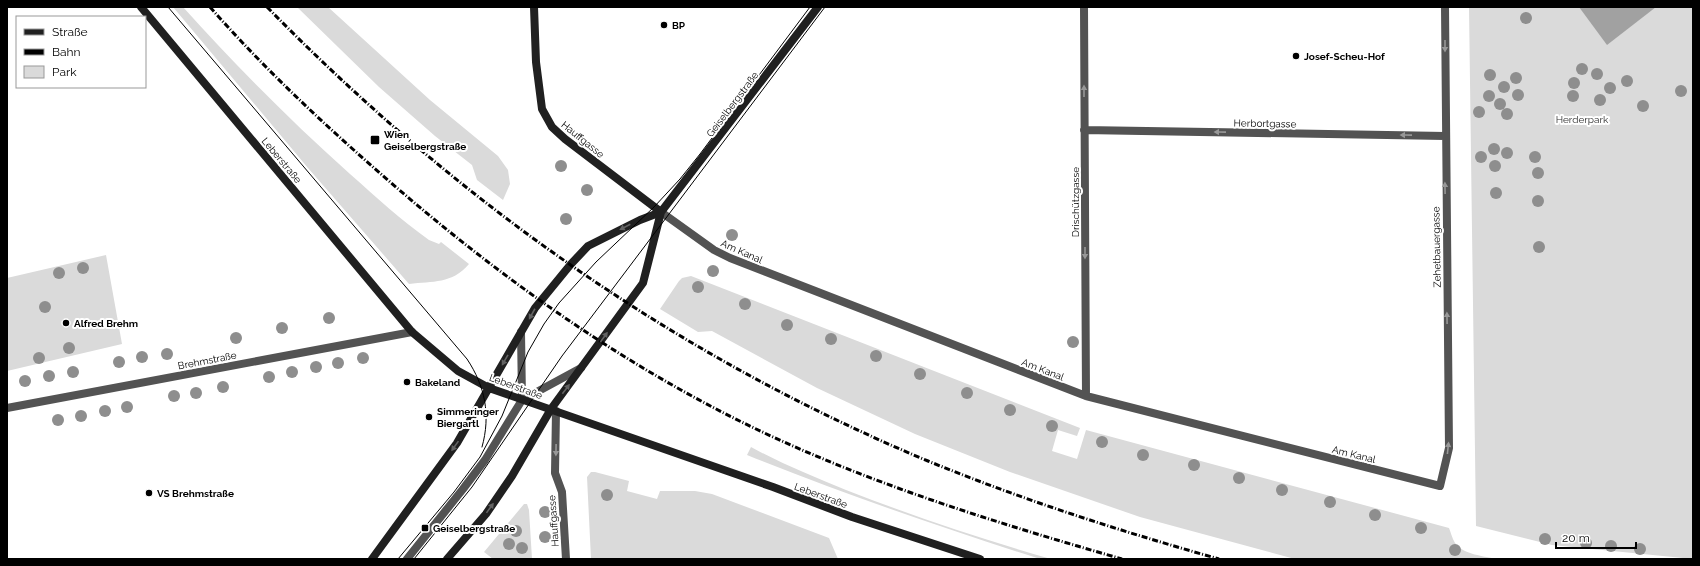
<svg xmlns="http://www.w3.org/2000/svg" width="1700" height="566" font-family="Raleway,sans-serif">
  <rect width="100%" height="100%" fill="#fff"/>
  <path fill="#dadada" d="M173,7H183C236,66 291,121 350,174C376,197 401,220 429,240L439,244L441,242L469,264C452,284 433,281 409,284L308,168Z
    M297,7H328L430,100L498,156L508,170L510,184L503,200L477,180L472,165L435,136L379,87Z
    M1469,7H1693V559L1552,545L1476,526Z
    M106,255L122,344L7,371V278Z
    M691,276L1080,428L1077,436L1058,430L1052,451L1077,459L1086,430L1449,528C1451,533 1452,538 1455,543C1464,555 1484,556 1497,559H1295L1140,517L1010,472L915,434L817,388L712,331L698,332L660,309L679,281L682,278Z
    M751,447C782,464 814,477 846,490C913,516 981,539 1051,559H1040C940,527 844,494 747,455Z
    M591,472H595L629,481L627,491L657,499L660,491H695L712,494L829,538L838,559H591L587,477Z
    M524,504H527L529,510L532,559H493L484,552Z"/>
  <path fill="#a1a1a1" d="M1579,7H1656L1607,45Z"/>
  <g fill="none" stroke-linecap="round" stroke-linejoin="round">
    <path stroke="#535353" stroke-width="8" d="M521,332L522,400
      M407,559L463,489L485,460L522,400L581,368"/>
    <path stroke="#535353" stroke-width="8" d="M1084,7L1086,396
      M1084,130L1445,136
      M661,212L714,250L730,258L1086,396L1440,486L1449,448L1445,7
      M7,408L412,332
      M556,411L555,473L562,492L566,559"/>
    <path stroke="#202020" stroke-width="8" d="M141,7L412,332L458,371L489,388L773,487L852,517L980,559
      M534,7L536,62L542,109L552,127L565,139L661,212
      M372,559L457,443L535,308L571,264L588,246L640,220L661,212
      M447,559L486,514L512,476L551,409L643,283L661,212L818,7"/>
    <path stroke="#000" stroke-width="1" d="M168,7L467,359C485,386 491,415 482,447
      M398,559L454,492L480,457L502,416L528,352L544,324L559,303L596,262L654,207L680,179L700,154L810,7
      M414,559L472,487L562,356L825,7"/>
    <path stroke="#000" stroke-width="3" stroke-dasharray="6 2 1 2" stroke-linecap="butt" d="M210,7C260,64 316,117 373,167C494,274 626,369 773,437C886,489 1004,525 1122,559
      M267,7C458,202 676,356 928,461C1023,500 1120,531 1219,559"/>
  </g>
  <g fill="#8e8e8e">
    <circle cx="1526" cy="18" r="6"/>
    <circle cx="1582" cy="69" r="6"/>
    <circle cx="1597" cy="74" r="6"/>
    <circle cx="1490" cy="75" r="6"/>
    <circle cx="1516" cy="78" r="6"/>
    <circle cx="1627" cy="81" r="6"/>
    <circle cx="1574" cy="83" r="6"/>
    <circle cx="1504" cy="87" r="6"/>
    <circle cx="1610" cy="88" r="6"/>
    <circle cx="1681" cy="91" r="6"/>
    <circle cx="1518" cy="95" r="6"/>
    <circle cx="1489" cy="96" r="6"/>
    <circle cx="1573" cy="96" r="6"/>
    <circle cx="1600" cy="100" r="6"/>
    <circle cx="1500" cy="104" r="6"/>
    <circle cx="1643" cy="106" r="6"/>
    <circle cx="1479" cy="112" r="6"/>
    <circle cx="1507" cy="114" r="6"/>
    <circle cx="1494" cy="149" r="6"/>
    <circle cx="1507" cy="153" r="6"/>
    <circle cx="1481" cy="157" r="6"/>
    <circle cx="1535" cy="157" r="6"/>
    <circle cx="561" cy="166" r="6"/>
    <circle cx="1495" cy="166" r="6"/>
    <circle cx="1538" cy="173" r="6"/>
    <circle cx="587" cy="190" r="6"/>
    <circle cx="1496" cy="193" r="6"/>
    <circle cx="1538" cy="201" r="6"/>
    <circle cx="566" cy="219" r="6"/>
    <circle cx="732" cy="235" r="6"/>
    <circle cx="1539" cy="247" r="6"/>
    <circle cx="83" cy="268" r="6"/>
    <circle cx="713" cy="271" r="6"/>
    <circle cx="59" cy="273" r="6"/>
    <circle cx="698" cy="287" r="6"/>
    <circle cx="745" cy="304" r="6"/>
    <circle cx="45" cy="307" r="6"/>
    <circle cx="329" cy="318" r="6"/>
    <circle cx="787" cy="325" r="6"/>
    <circle cx="282" cy="328" r="6"/>
    <circle cx="236" cy="338" r="6"/>
    <circle cx="831" cy="339" r="6"/>
    <circle cx="1073" cy="342" r="6"/>
    <circle cx="69" cy="348" r="6"/>
    <circle cx="167" cy="354" r="6"/>
    <circle cx="876" cy="356" r="6"/>
    <circle cx="142" cy="357" r="6"/>
    <circle cx="39" cy="358" r="6"/>
    <circle cx="363" cy="358" r="6"/>
    <circle cx="119" cy="362" r="6"/>
    <circle cx="338" cy="363" r="6"/>
    <circle cx="316" cy="367" r="6"/>
    <circle cx="73" cy="372" r="6"/>
    <circle cx="292" cy="372" r="6"/>
    <circle cx="920" cy="374" r="6"/>
    <circle cx="49" cy="376" r="6"/>
    <circle cx="269" cy="377" r="6"/>
    <circle cx="25" cy="381" r="6"/>
    <circle cx="223" cy="387" r="6"/>
    <circle cx="196" cy="393" r="6"/>
    <circle cx="967" cy="393" r="6"/>
    <circle cx="174" cy="396" r="6"/>
    <circle cx="127" cy="407" r="6"/>
    <circle cx="1010" cy="410" r="6"/>
    <circle cx="105" cy="411" r="6"/>
    <circle cx="81" cy="416" r="6"/>
    <circle cx="58" cy="420" r="6"/>
    <circle cx="1052" cy="426" r="6"/>
    <circle cx="1102" cy="442" r="6"/>
    <circle cx="1143" cy="455" r="6"/>
    <circle cx="1194" cy="465" r="6"/>
    <circle cx="1239" cy="478" r="6"/>
    <circle cx="1282" cy="490" r="6"/>
    <circle cx="607" cy="495" r="6"/>
    <circle cx="1330" cy="502" r="6"/>
    <circle cx="545" cy="512" r="6"/>
    <circle cx="1375" cy="515" r="6"/>
    <circle cx="1421" cy="528" r="6"/>
    <circle cx="516" cy="531" r="6"/>
    <circle cx="545" cy="537" r="6"/>
    <circle cx="1545" cy="539" r="6"/>
    <circle cx="1586" cy="543" r="6"/>
    <circle cx="509" cy="544" r="6"/>
    <circle cx="1611" cy="546" r="6"/>
    <circle cx="522" cy="548" r="6"/>
    <circle cx="1640" cy="549" r="6"/>
    <circle cx="1455" cy="550" r="6"/>
  </g>
  <defs><path id="oneway-solid" d="M-6-.8H1V-3.2L6.5 0L1 3.2V.8H-6Z"/></defs>
  <g fill="#989898">
    <use href="#oneway-solid" transform="translate(1445 46) rotate(90)"/>
    <use href="#oneway-solid" transform="translate(1084 91) rotate(-90)"/>
    <use href="#oneway-solid" transform="translate(1220 132) rotate(-179)"/>
    <use href="#oneway-solid" transform="translate(1406 135) rotate(-179)"/>
    <use href="#oneway-solid" transform="translate(1445 188) rotate(-91)"/>
    <use href="#oneway-solid" transform="translate(1085 253) rotate(90)"/>
    <use href="#oneway-solid" transform="translate(1447 318) rotate(-91)"/>
    <use href="#oneway-solid" transform="translate(1448 448) rotate(-84)"/>
    <use href="#oneway-solid" transform="translate(556 450) rotate(91)"/>
  </g>
  <g fill="#636363">
    <use href="#oneway-solid" transform="translate(625 227) rotate(153)"/>
    <use href="#oneway-solid" transform="translate(532 314) rotate(119)"/>
    <use href="#oneway-solid" transform="translate(604 337) rotate(-54)"/>
    <use href="#oneway-solid" transform="translate(505 360) rotate(120)"/>
    <use href="#oneway-solid" transform="translate(566 389) rotate(-53)"/>
    <use href="#oneway-solid" transform="translate(455 446) rotate(125)"/>
    <use href="#oneway-solid" transform="translate(490 508) rotate(-54)"/>
  </g>
  <g fill="#000" stroke="#fff" stroke-width="1.5">
    <circle cx="664" cy="25" r="4"/>
    <circle cx="1296" cy="56" r="4"/>
    <rect x="370" y="135" width="10" height="10" rx="2"/>
    <circle cx="66" cy="323" r="4"/>
    <circle cx="407" cy="382" r="4"/>
    <circle cx="429" cy="417" r="4"/>
    <circle cx="149" cy="493" r="4"/>
    <rect x="421" y="524" width="8" height="8" rx="2"/>
  </g>
  <g text-anchor="middle" stroke-width="4" stroke-linejoin="round" paint-order="stroke">
    <g font-size="10" font-weight="bold" fill="#000" stroke="#fff" text-anchor="start">
      <text x="672" y="29">BP</text>
      <text x="1304" y="60">Josef-Scheu-Hof</text>
      <text x="384" y="138">Wien<tspan x="384" dy="12">Geiselbergstraße</tspan></text>
      <text x="74" y="327">Alfred Brehm</text>
      <text x="415" y="386">Bakeland</text>
      <text x="437" y="415">Simmeringer<tspan x="437" dy="12">Biergartl</tspan></text>
      <text x="157" y="497">VS Brehmstraße</text>
      <text x="433" y="532">Geiselbergstraße</text>
    </g>
    <g font-size="10" fill="#000" stroke="#fff">
      <text transform="translate(732 104) rotate(-53)" y="4">Geiselbergstraße</text>
      <text transform="translate(1265 123) rotate(1)" y="4">Herbortgasse</text>
      <text transform="translate(583 139) rotate(39)" y="4">Hauffgasse</text>
      <text transform="translate(282 160) rotate(50)" y="4">Leberstraße</text>
      <text transform="translate(1075 202) rotate(-90)" y="4">Drischützgasse</text>
      <text transform="translate(1436 247) rotate(-91)" y="4">Zehetbauergasse</text>
      <text transform="translate(742 251) rotate(24)" y="4">Am Kanal</text>
      <text transform="translate(207 360) rotate(-11)" y="4">Brehmstraße</text>
      <text transform="translate(1043 369) rotate(21)" y="4">Am Kanal</text>
      <text transform="translate(516 386) rotate(20)" y="4">Leberstraße</text>
      <text transform="translate(1354 454) rotate(14)" y="4">Am Kanal</text>
      <text transform="translate(821 495) rotate(20)" y="4">Leberstraße</text>
      <text transform="translate(553 521) rotate(-94)" y="4">Hauffgasse</text>
    </g>
    <g font-size="10" fill="#313131" stroke="#fff">
      <text x="1582" y="123">Herderpark</text>
    </g>
  </g>
  <rect width="1700" height="566" fill="none" stroke="#000000" stroke-width="16"/>
  <rect x="16" y="16" width="130" height="72" fill="#ffffff" stroke="#999999"/>
  <rect x="24" y="29" width="20" height="6" fill="#202020" stroke="#999999"/>
  <text x="52" y="36" font-size="12" fill="#000000">Straße</text>
  <rect x="24" y="49" width="20" height="6" fill="#000000" stroke="#999999"/>
  <text x="52" y="56" font-size="12" fill="#000000">Bahn</text>
  <rect x="24" y="66" width="20" height="12" fill="#dadada" stroke="#999999"/>
  <text x="52" y="76" font-size="12" fill="#000000">Park</text>
  <path d="M1556 542v6h80v-6" fill="none" stroke="#000000" stroke-width="2"/>
  <text x="1562" y="542" font-size="12" fill="#000000" stroke="#ffffff" stroke-width="3" paint-order="stroke">20 m</text>
</svg>
